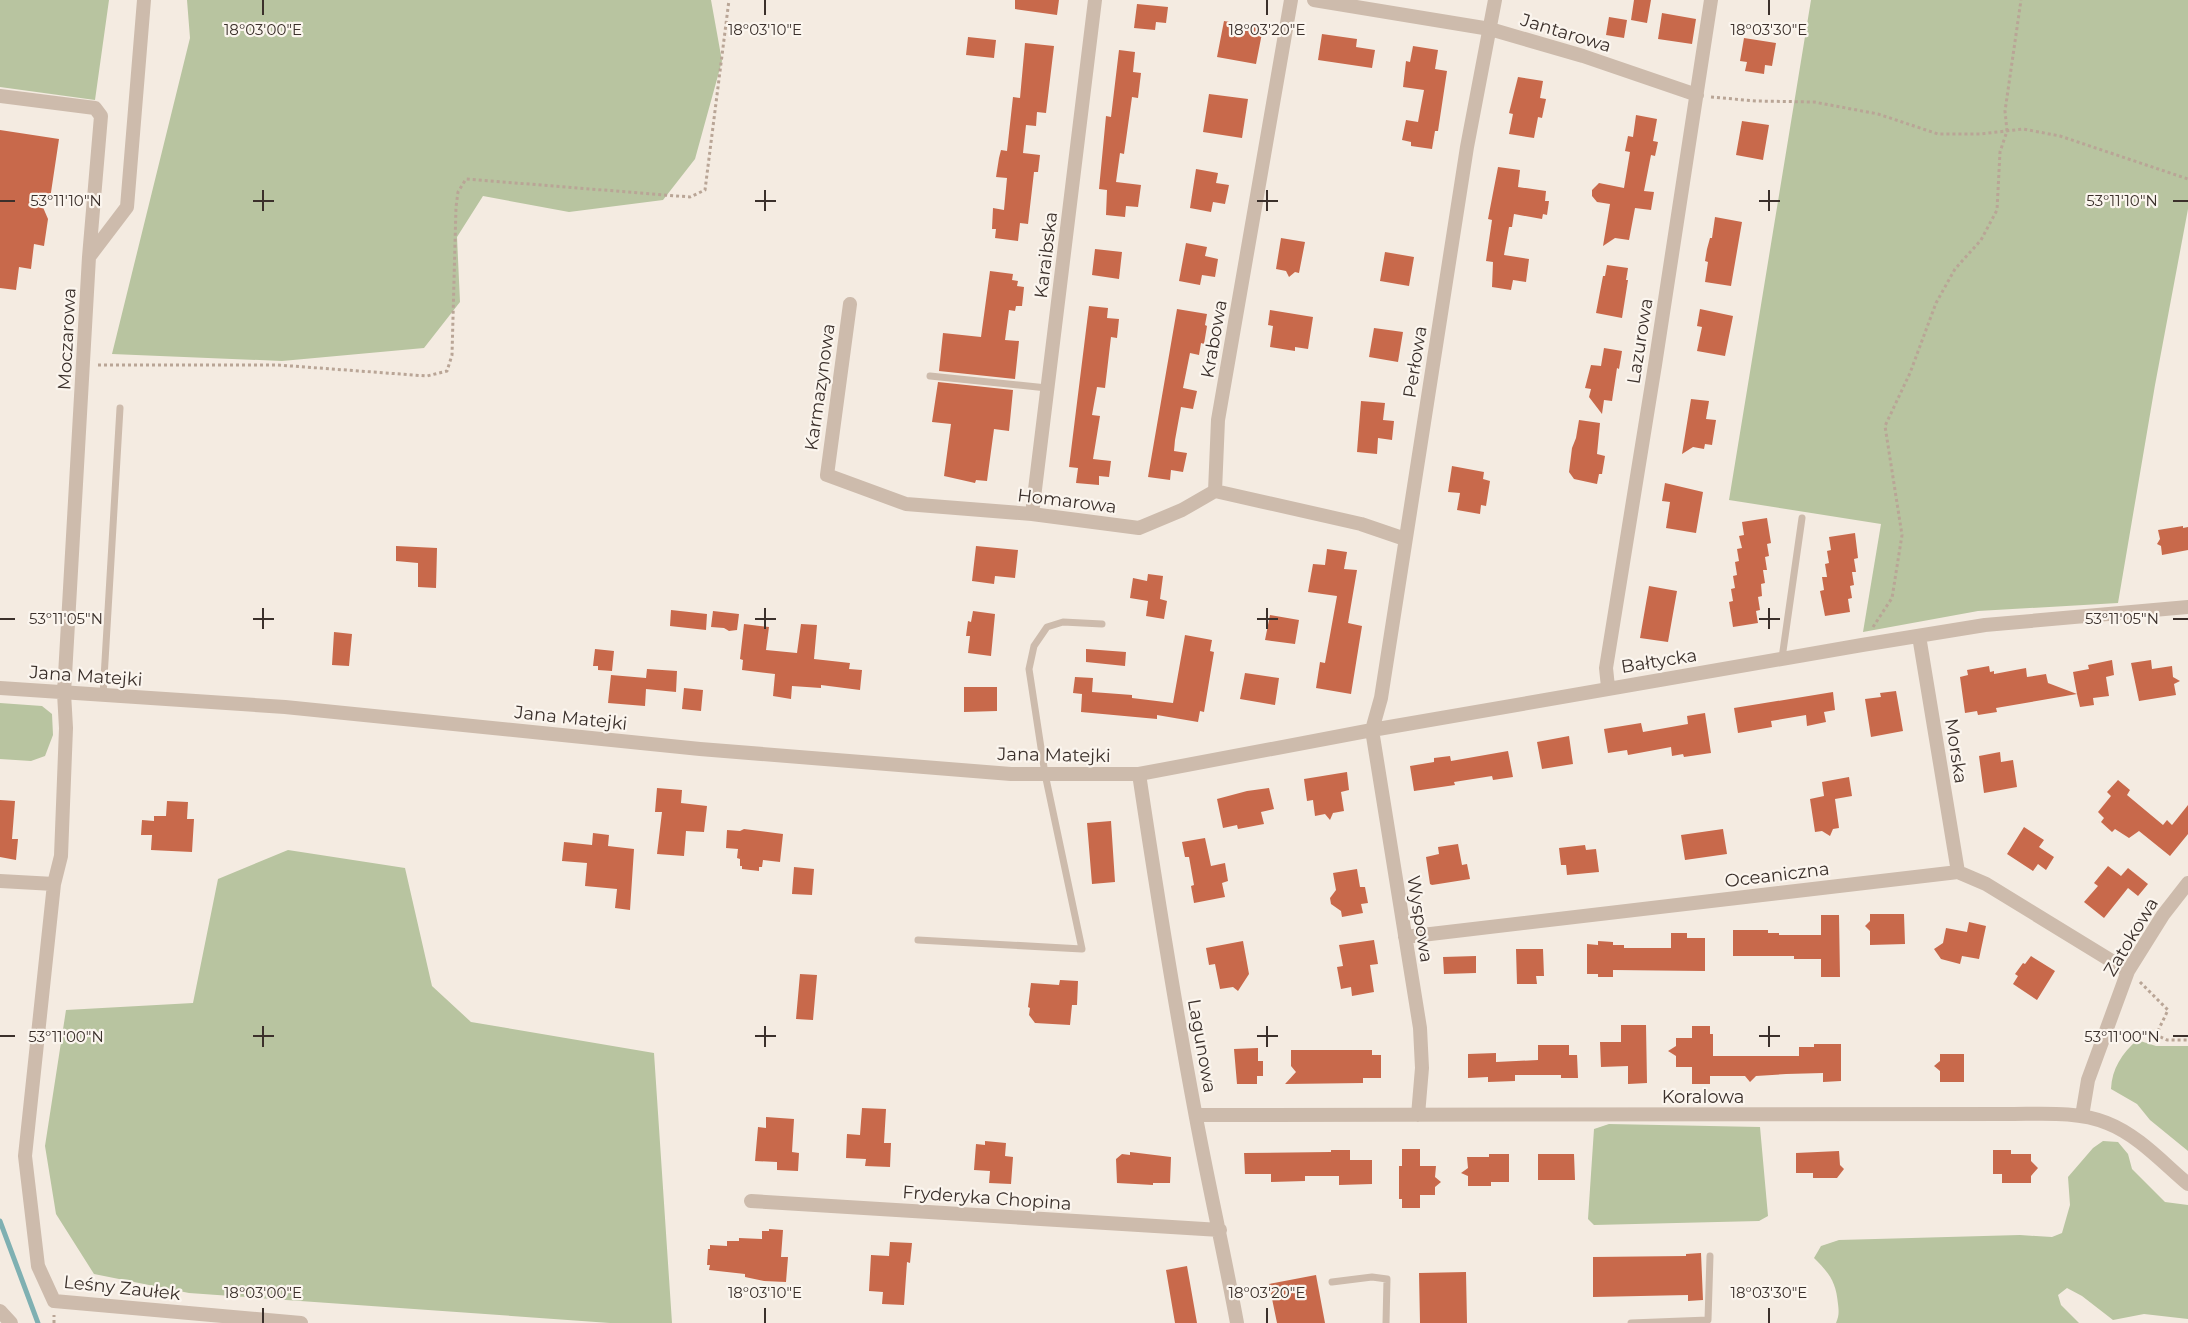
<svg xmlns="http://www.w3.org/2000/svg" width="2188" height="1323" font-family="Montserrat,sans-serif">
  <rect width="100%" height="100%" fill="#f4ebe1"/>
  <path fill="#b8c4a0" d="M0,0H109L95,100L0,87Z
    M187,0H711L722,61L695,159L663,200L569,212L483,196L457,237L460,302L424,348L282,361L112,354L190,38Z
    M1811,0H2188V209L2155,385L2118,603L1978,611L1863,632L1881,524L1729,500Z
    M0,703L42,706L52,714L53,735L45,756L31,761L0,759Z
    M288,850L405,868L432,986L471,1022L654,1053L672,1323H610L189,1293L94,1274L56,1214L45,1146L66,1010L193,1003L218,879Z
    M2137,1040L2156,1046H2188V1151L2150,1120L2137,1104L2111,1089C2112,1068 2122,1054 2137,1040Z
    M1609,1124L1760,1127L1768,1216L1759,1221L1594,1225L1588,1219L1594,1129Z
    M2103,1141L2118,1142L2128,1154L2132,1169L2165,1202L2188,1205V1319L2144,1314L2113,1320L2082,1296L2067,1288L2058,1295L2061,1305L2079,1323H1836C1839,1316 1839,1312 1838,1304C1836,1282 1830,1274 1814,1258L1821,1246L1839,1240L2020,1235L2052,1237L2062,1233L2070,1205L2068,1177L2093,1148Z"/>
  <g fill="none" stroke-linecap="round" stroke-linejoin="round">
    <path stroke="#7fb0b2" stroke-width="5" d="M0,1221L38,1323"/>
  </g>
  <path fill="#c8694b" d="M1015,0H1059L1057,15L1015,9Z
    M1634,0H1651L1647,23L1631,20Z
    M1137,4L1168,7L1166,23L1156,22L1155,30L1134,28Z
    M1662,13L1696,19L1692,44L1658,39Z
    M1609,17L1627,20L1624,38L1606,35Z
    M1224,21L1263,28L1256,64L1217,57Z
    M1322,34L1357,39L1356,47L1375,50L1372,68L1318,60Z
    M968,37L996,40L994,58L966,55Z
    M1744,38L1776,43L1772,66L1765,65L1764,74L1745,71L1747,62L1740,61Z
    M1025,43L1054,46L1046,113L1037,112L1036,126L1026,125L1023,153L1040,155L1038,172H1034L1028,224L1020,223L1018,241L995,238L996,229H992L993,208L1004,210L1007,178L996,177L999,158L1001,150L1007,151L1013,97L1020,98Z
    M1413,46L1438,50L1435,69L1447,71L1438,131H1435L1432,149L1411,146V142L1402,140L1406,120L1418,122L1424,90L1403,87L1406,61L1410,62Z
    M1119,50L1135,52L1133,72L1141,73L1138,98L1132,97L1124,154L1120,153L1116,182L1141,185L1138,207L1126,206L1125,217L1106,215L1107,190L1099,189L1106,116L1111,117Z
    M1518,77L1543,81L1540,98L1546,99L1542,118L1538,117L1534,138L1509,134L1513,114L1509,113Z
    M1209,94L1248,99L1242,138L1203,132Z
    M1636,115L1657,119L1653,141L1658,142L1655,156L1651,155L1644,191L1654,192L1651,210L1635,208L1629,240L1615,238L1603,246L1610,204L1597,202L1592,196V190L1599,183L1624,188L1630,152L1625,151L1628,136L1633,137Z
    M1742,121L1769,125L1763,160L1736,155Z
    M0,130L59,139L50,199L39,198L48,219L44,246L34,244L31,269L19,267L16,290L0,288Z
    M1498,167L1520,170L1518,187L1546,191L1545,201H1549L1547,215L1543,214L1542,219L1514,214L1512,227H1509L1504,255L1529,259L1526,282L1513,280L1511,290L1492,287L1493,262L1486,261L1492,220L1488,219Z
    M1196,169L1218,173L1216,183L1229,185L1225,204L1213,202L1211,212L1190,208Z
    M1715,217L1742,222L1731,286L1705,282L1708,262L1705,261L1707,249L1710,238H1712Z
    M1281,238L1305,242L1299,273L1295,272L1289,277L1286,271L1276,269Z
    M1186,243L1207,247L1205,256L1218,259L1215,277L1202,275L1200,285L1179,281Z
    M1095,249L1122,252L1119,279L1092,275Z
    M1385,252L1414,257L1409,286L1380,281Z
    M1607,265L1628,268L1626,280H1628L1622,318L1596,313L1603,276H1605Z
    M990,271L1013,274L1012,280L1018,281L1017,286L1024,287L1022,306H1016L1015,311L1009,310L1005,340L1019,341L1015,379L939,371L943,333L981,337Z
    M1089,306L1108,308L1107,318L1119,319L1117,338L1111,337L1105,388L1097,387L1092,415L1100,416L1093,459L1111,461L1109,477L1099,476V485L1076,483L1078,468L1069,467Z
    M1177,309L1207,314L1205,325L1207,326L1204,344L1201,343L1199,355L1190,353L1183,388L1197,391L1193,409L1181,407L1175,440L1174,451L1187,453L1183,472L1171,470L1170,480L1148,477Z
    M1700,309L1733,316L1725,356L1697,351L1702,327L1697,326Z
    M1270,310L1313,317L1308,349L1295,347V351L1270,347L1273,326L1268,325Z
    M1374,328L1403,332L1398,362L1369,357Z
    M1604,348L1622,351L1619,369L1617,368L1612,401L1604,400L1602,414L1589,397L1591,389L1585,388L1591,365L1601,366Z
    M938,382L1013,390L1009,431L994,429L987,481L976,480L975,483L944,476L951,424L932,422Z
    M1691,399L1709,401L1706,419L1716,420L1712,445L1705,444L1704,449L1693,447L1682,454Z
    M1361,401L1385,403L1383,420L1394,421L1392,440L1378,438L1377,454L1357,452Z
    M1579,420L1600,423L1597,454L1605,456L1602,474H1599L1597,484L1574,479L1569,472L1572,448L1576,438Z
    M1452,466L1484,472L1483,479L1490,481L1486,506L1481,505L1480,514L1457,510L1460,493L1448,492Z
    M1665,483L1703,492L1696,533L1666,528L1670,502L1662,501Z
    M1767,518L1771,543L1767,544L1769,556L1765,557L1767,570H1763L1765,583L1761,584L1762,596L1758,597L1760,610L1756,611L1758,623L1733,627L1729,602L1733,601L1731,589L1735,588L1733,576L1737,575L1735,562L1739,561L1737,549L1742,548L1739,536L1744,535L1742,522Z
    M2183,526V528L2188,527V550L2162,555L2161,546L2157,544L2160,539L2158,530Z
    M1855,533L1858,558L1854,559L1856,572H1852L1854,585L1850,586L1852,598L1848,599L1850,612L1825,616L1820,591L1824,590L1822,577H1827L1825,564L1829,563L1827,551L1831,550L1829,537Z
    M396,546L437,548L436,588L418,587V563L396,561Z
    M976,546L1018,550L1015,578L995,576L994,584L972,581Z
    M1327,549L1347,552L1344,569L1357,570L1348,623L1362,626L1351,694L1316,688L1320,662L1325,663L1337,596L1308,592L1313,564L1325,565Z
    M1148,574L1163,576L1160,599L1167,601L1164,619L1146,616L1148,601L1130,598L1133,578L1147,581Z
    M1649,586L1677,591L1668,642L1640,638Z
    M671,610L707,614L706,630L670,626Z
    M713,611L739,614L737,630L729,631L724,628L711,627Z
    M973,611L995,614L991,656L968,653L970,636H966L968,621L971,622Z
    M1270,615L1299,620L1295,644L1265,640Z
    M744,624L769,627L766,650L797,653L801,624L817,625L814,659L850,663L849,669L862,670L860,690L821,685V688L792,686L791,699L773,696L775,674L742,670L743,660L740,659Z
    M334,632L352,634L349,666L332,665Z
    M1185,635L1212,640L1210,651L1214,652L1204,712L1200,711L1198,722L1157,715V719L1081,712L1082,694L1073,693L1075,677L1093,678L1092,692L1132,695V698L1173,703Z
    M595,649L614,651L612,671L598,670V666H593Z
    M1086,649L1126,652L1125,666L1086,662Z
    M2112,660L2114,675L2106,677L2109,696L2093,698L2094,705L2080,707L2077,694L1996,708L1997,712L1978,715L1977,711L1965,713L1960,677L1968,675L1967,670L1989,666L1990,672L1994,671V674L2026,668L2027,677L2046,674L2048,683L2077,694L2073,672L2089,669L2088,665Z
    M2151,660L2152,669L2172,666L2173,677L2180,681L2174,684L2176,695L2139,701L2131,663Z
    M647,669L677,671L676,692L646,689L645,706L608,703L611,675L646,678Z
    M1245,673L1279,678L1275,705L1240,699Z
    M964,687H997V711L964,712Z
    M684,688L703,690L701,711L682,709Z
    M1896,691L1903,731L1871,737L1865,699L1881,697L1880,693Z
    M1833,692L1835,710L1824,712L1826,722L1807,726L1806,715L1771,721L1772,727L1738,733L1734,708Z
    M1705,713L1711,753L1684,757L1683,754L1672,756L1671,747L1628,755L1627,750L1608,753L1604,729L1641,723L1643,732L1688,724L1687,716Z
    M1569,736L1573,764L1542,769L1537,742Z
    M1508,751L1513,777L1493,780L1492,776L1454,782L1455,785L1414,791L1410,766L1434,762V758L1450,756L1451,761Z
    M2000,752L2001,762L2013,760L2017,787L1984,793L1979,756Z
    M1347,772L1349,790L1341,792L1344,811L1333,813L1330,820L1325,814L1315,816L1313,800L1307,801L1304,779Z
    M1849,777L1852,796L1835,799L1839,828L1833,829L1830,836L1822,831L1815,832L1810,799L1824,796L1822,782Z
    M2118,780L2130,790L2127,795L2163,825L2167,820L2172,825L2188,805V834L2170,856L2139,831L2129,838L2115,829L2112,832L2101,822L2104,818L2098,812L2111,796L2107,792Z
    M657,788L682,790L681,803L707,806L704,832L686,831L684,856L657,854L662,812H655Z
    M1269,788L1274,809L1261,812L1264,824L1238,829L1237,825L1223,828L1217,799L1247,791Z
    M0,800L15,801L12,839H18L16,860L0,857Z
    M167,801L188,802L187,819H194L192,852L151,850L152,835H141L142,820L154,821V816H166Z
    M1111,821L1115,882L1092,884L1087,823Z
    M2024,827L2044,840L2039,847L2054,857L2046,870L2038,864L2033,871L2007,854Z
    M744,829L783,834L780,862L763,860L762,867H759V871L742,869V866H740V859L737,858L738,849L726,848L727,830L740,831Z
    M1723,829L1727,854L1685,860L1681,835Z
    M593,833L609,835L608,846L634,849L630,910L615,908L617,889L585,886L587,863L562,861L564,842L592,845Z
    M1205,838L1211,866L1225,863L1228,881L1222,883L1225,897L1194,903L1191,886L1194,885L1189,857H1185L1182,842Z
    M1458,844L1462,865L1467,864L1470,879L1432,885L1430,884L1426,857L1439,854L1438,847Z
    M1585,845L1586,850L1596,849L1599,872L1567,875L1566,865H1561L1559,848Z
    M2108,866L2121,876L2128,868L2148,884L2138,896L2128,888L2104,918L2084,902L2098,886L2094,883Z
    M794,867L814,869L812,895L792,894Z
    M1357,869L1360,887H1365L1368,903L1361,904L1363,913L1342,917L1341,911L1331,904L1330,898L1336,890L1333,873Z
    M1870,914H1904L1905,944L1870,945V931L1865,926L1870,921Z
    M1821,915H1839L1840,977H1821V959H1794V956H1733V930H1768V933H1779V935H1821Z
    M1969,922L1986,926L1979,959L1962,956L1960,964L1941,959L1934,949L1943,943L1946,928L1967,932Z
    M1671,933H1687V938H1705V971L1613,970V977H1598V974H1587V944L1598,945V941L1613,942V945H1624V948H1671Z
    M1374,940L1378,964L1370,965L1374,992L1352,996L1351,987L1341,989L1337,967L1343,966L1339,945Z
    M1243,941L1249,974L1238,991L1233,987L1220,989L1215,964L1209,965L1206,948Z
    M1516,949H1543L1544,976H1536L1537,984H1517Z
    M1476,956V973L1444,974L1443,957Z
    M2031,956L2055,971L2037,1000L2013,984L2018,976L2015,974L2023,963L2025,964Z
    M800,974L817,975L813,1020L796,1019Z
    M1060,980L1078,981L1077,1005H1072L1070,1025L1035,1023L1029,1015L1030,1008L1028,1007L1031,983L1059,985Z
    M1621,1025H1646L1647,1083L1628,1084V1066L1601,1067L1600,1042H1621Z
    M1692,1026H1710V1034H1713V1056H1799V1047H1814V1044H1841V1081L1823,1082V1073L1786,1074L1756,1076L1750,1082L1745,1076H1710V1084H1692V1067H1676V1056L1668,1051L1676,1046V1038H1692Z
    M1538,1045H1569V1055H1577L1578,1078H1561V1075H1515V1081L1488,1082V1077L1468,1078V1054L1496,1053V1062L1538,1060Z
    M1258,1048V1061H1263V1076H1257V1084H1237L1234,1049Z
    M1291,1050H1372V1055H1381V1078H1363V1083L1285,1084L1296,1072L1291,1066Z
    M1940,1054H1964V1082H1940V1071L1934,1066L1940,1061Z
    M862,1108L886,1109L884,1143H891L890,1167L865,1166L866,1159L846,1158L847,1134L860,1135Z
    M766,1117L794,1119L792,1152L799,1153L798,1171L777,1170V1162L755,1161L758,1127L766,1128Z
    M985,1141L1006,1143L1005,1156L1013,1157L1011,1184L989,1183L990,1171L974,1170L976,1144L985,1145Z
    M1402,1149H1420V1166H1436L1435,1177L1441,1182L1435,1187V1195H1420V1208H1402V1199H1399V1166H1402Z
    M1331,1150H1350V1160H1372V1184L1339,1185V1176H1305V1181L1271,1182V1174H1245L1244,1153L1331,1152Z
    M1993,1150H2011V1154H2031V1161L2038,1168L2031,1176V1183H2002V1174H1993Z
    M1839,1151L1840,1165L1844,1169L1837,1178H1813V1173H1796V1153Z
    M1130,1152L1171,1157L1170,1183H1153V1185L1117,1183L1116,1159L1122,1154L1130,1155Z
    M1489,1154H1509V1182H1491V1186H1468V1176L1461,1173L1468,1168L1467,1157H1489Z
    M1538,1154H1574L1575,1180H1538Z
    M769,1229L783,1230L781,1257H788L786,1282L764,1281L745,1277V1274L709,1270L710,1265H707L708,1249H710V1245L727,1246V1241H739V1238L762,1239V1231H769Z
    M890,1242L912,1243L910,1263L907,1262L904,1305L882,1304L883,1292L869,1291L871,1255L889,1256Z
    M1701,1253L1703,1300L1688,1301V1295L1593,1297V1257L1686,1256V1254Z
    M1187,1266L1197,1323H1175L1166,1270Z
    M1466,1272L1467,1323H1420L1419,1273Z
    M1316,1275L1325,1323H1277L1269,1284Z"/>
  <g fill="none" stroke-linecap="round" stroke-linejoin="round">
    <path stroke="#b9a596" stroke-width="3" stroke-dasharray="3 3" stroke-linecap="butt" d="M1711,97L1756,101L1814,102L1878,114L1938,134H1980L2023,129L2060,136L2188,179
      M98,365H278L427,376L447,371L452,355L456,207L458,192L466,179L690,197L705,190L729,0
      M1873,627L1892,598L1902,535L1885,426L1910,373L1936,303L1955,269L1981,240L1997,210L2000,152L2007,131L2005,111L2021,0
      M2140,982L2168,1010L2156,1035L2167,1040H2188
      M54,1323V1315"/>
    <path stroke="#cdbbac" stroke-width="7" d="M930,376L1047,388
      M1782,658L1802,518
      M103,695L120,408
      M918,940L1082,949L1045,774L1029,669L1034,646L1047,627L1063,622L1102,624
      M1332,1282L1372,1277L1387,1279L1386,1323
      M1631,1323L1708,1320L1710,1256"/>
    <path stroke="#cdbbac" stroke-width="14" d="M1291,0L1218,420L1215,491L1361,524L1405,539
      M1314,0L1490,29L1583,56L1697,95
      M0,96L95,108L101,116L89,257
      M850,304L827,475L906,504L1032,514L1139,528L1182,510L1215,491
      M1032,514L1095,0
      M1919,636L1958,872
      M1608,687L1606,668L1655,365L1711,0
      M0,688L285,707L700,749L1011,774H1139L1372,730L1862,645L1985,625L2188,607
      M1139,774C1156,887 1174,1000 1195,1112C1208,1183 1224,1252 1237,1323
      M0,881L54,884L25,1156L38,1266L54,1301L301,1323
      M54,884L61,856L66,728L64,693L89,257L127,207L144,0
      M1405,937L1958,872L1986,884L2128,971
      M1196,1115L2011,1114C2042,1114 2078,1111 2107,1123C2138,1135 2163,1163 2188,1184
      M1418,1115L1422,1068L1420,1028L1372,730L1381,698L1467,147L1495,0
      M2082,1116L2088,1080L2128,971L2163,915L2188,883
      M751,1201L1220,1230
      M0,1311L11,1323"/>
  </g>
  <path fill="none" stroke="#3b302b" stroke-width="2" d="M263,0V15M765,0V15M1267,0V15M1769,0V15M263,190V211M765,190V211M1267,190V211M1769,190V211M0,201H15M253,201H274M755,201H776M1257,201H1278M1759,201H1780M2173,201H2188M263,608V629M765,608V629M1267,608V629M1769,608V629M0,619H15M253,619H274M755,619H776M1257,619H1278M1759,619H1780M2173,619H2188M263,1026V1047M765,1026V1047M1267,1026V1047M1769,1026V1047M0,1036H15M253,1036H274M755,1036H776M1257,1036H1278M1759,1036H1780M2173,1036H2188M263,1308V1323M765,1308V1323M1267,1308V1323M1769,1308V1323"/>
  <g text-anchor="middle" stroke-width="4.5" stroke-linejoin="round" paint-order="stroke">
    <g font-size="18" fill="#3b302b" stroke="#fbf5ee">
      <text transform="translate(1566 33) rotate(17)" y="6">Jantarowa</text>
      <text transform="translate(1046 255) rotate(-83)" y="6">Karaibska</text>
      <text transform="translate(67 339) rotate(-87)" y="6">Moczarowa</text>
      <text transform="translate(1214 339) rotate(-80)" y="6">Krabowa</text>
      <text transform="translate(1640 341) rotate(-81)" y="6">Lazurowa</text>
      <text transform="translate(1415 362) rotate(-81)" y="6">Perłowa</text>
      <text transform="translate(820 387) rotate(-82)" y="6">Karmazynowa</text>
      <text transform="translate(1067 501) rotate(7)" y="6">Homarowa</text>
      <text transform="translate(1659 661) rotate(-9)" y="6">Bałtycka</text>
      <text transform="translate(86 676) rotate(4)" y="6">Jana Matejki</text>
      <text transform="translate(571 718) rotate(6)" y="6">Jana Matejki</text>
      <text transform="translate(1956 751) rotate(81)" y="6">Morska</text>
      <text transform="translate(1054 755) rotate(1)" y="6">Jana Matejki</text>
      <text transform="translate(1777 875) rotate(-7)" y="6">Oceaniczna</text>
      <text transform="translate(1420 919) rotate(81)" y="6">Wyspowa</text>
      <text transform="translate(2131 937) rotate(-59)" y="6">Zatokowa</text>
      <text transform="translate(1202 1046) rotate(80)" y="6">Lagunowa</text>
      <text x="1703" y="1103">Koralowa</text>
      <text transform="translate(987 1198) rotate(4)" y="6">Fryderyka Chopina</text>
      <text transform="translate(122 1288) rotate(6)" y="6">Leśny Zaułek</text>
    </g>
  </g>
  <g font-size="15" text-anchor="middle" fill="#3b302b" stroke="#fbf5ee" stroke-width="4.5" stroke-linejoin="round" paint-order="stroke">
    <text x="263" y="35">18°03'00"E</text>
    <text x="765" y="35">18°03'10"E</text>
    <text x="1267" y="35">18°03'20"E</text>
    <text x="1769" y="35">18°03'30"E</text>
    <text x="66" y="206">53°11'10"N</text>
    <text x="2122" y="206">53°11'10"N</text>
    <text x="66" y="624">53°11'05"N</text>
    <text x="2122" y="624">53°11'05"N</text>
    <text x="66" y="1042">53°11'00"N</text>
    <text x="2122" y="1042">53°11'00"N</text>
    <text x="263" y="1298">18°03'00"E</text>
    <text x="765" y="1298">18°03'10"E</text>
    <text x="1267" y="1298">18°03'20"E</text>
    <text x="1769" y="1298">18°03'30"E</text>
  </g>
</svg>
